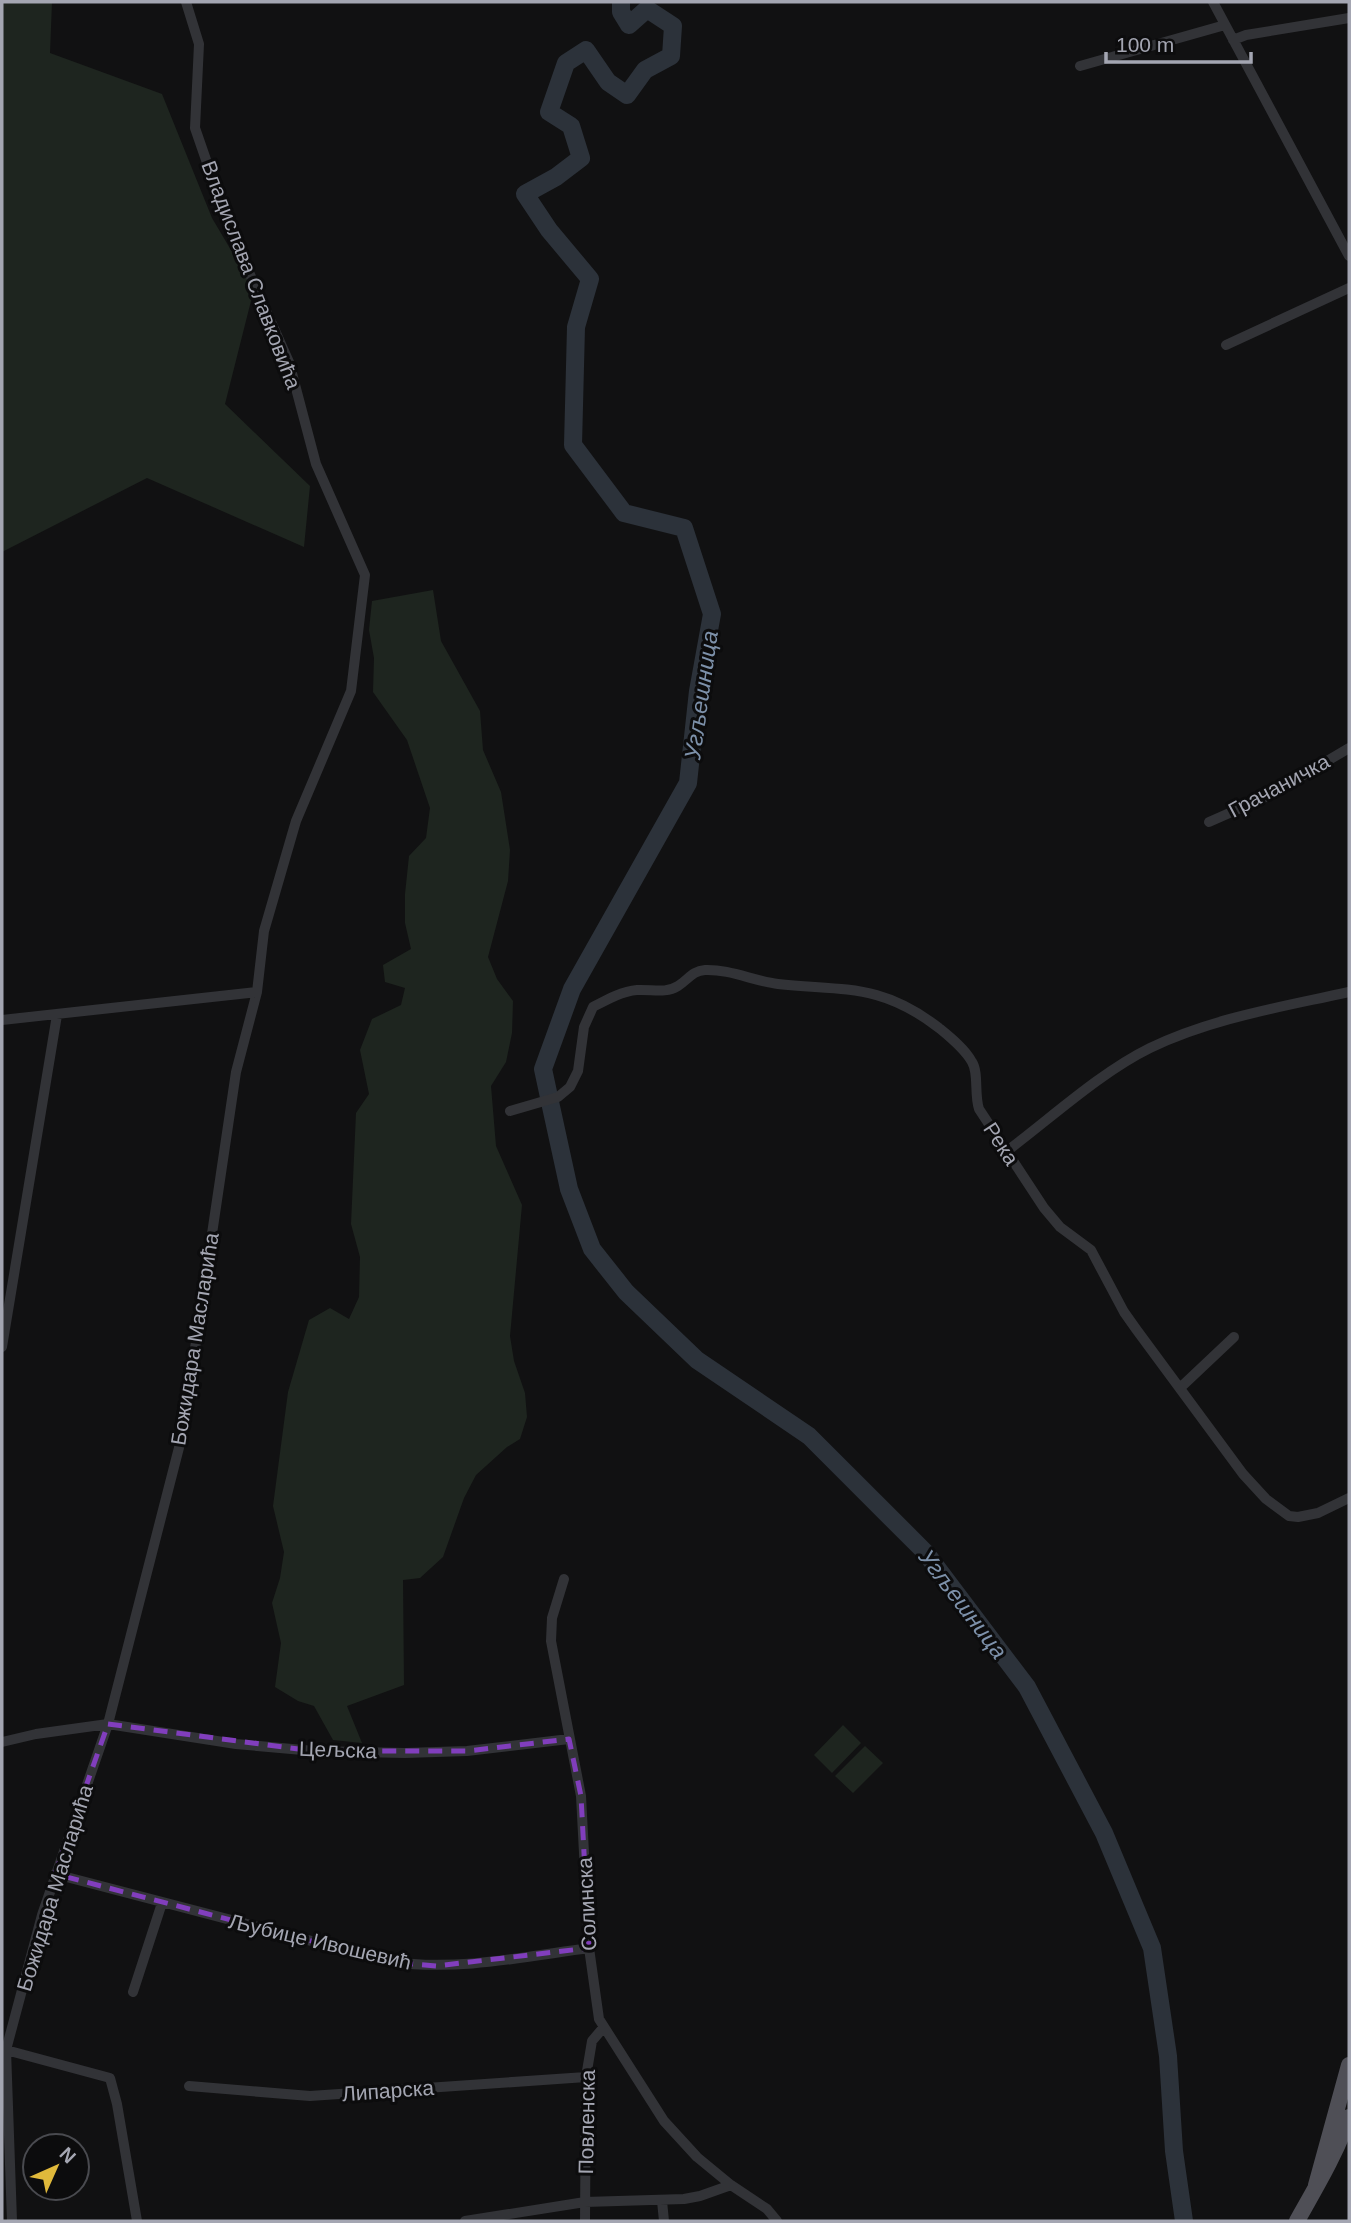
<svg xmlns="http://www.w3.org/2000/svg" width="1351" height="2223" font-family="Arial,sans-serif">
  <rect width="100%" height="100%" fill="#111112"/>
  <path fill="#1e251f" d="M2,2H52L50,53L162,94L212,218L254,289L225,404L310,486L304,547L147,478L2,552Z
    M433,590L441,641L480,711L483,750L501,792L510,850L508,881L488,957L497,979L513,1001L512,1033L506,1062L491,1086L496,1146L522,1205L510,1336L514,1361L525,1393L527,1417L520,1439L507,1447L476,1475L464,1498L443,1557L420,1578L403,1580L404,1685L347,1706L362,1743L333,1740L314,1706L298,1701L275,1687L281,1643L272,1603L280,1578L284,1552L273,1506L288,1392L309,1320L330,1308L349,1319L359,1297L360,1257L351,1224L356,1113L369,1094L360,1050L372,1019L401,1005L405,988L385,982L383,965L411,949L405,923V894L409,856L426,838L430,808L407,740L373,692L374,658L369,630L372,601Z
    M843,1725L861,1743L832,1773L814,1755Z
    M865,1746L883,1763L853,1793L835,1776Z"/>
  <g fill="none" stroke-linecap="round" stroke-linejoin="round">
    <path stroke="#2c323a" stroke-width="18" d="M549,1097L543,1069L572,989L688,783L698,691L712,614L684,528L624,513L573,445L576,327L590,279L549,230L525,194L556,177L581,158L571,126L549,112L566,63L586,50L608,82L627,95L645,70L671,56L673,26L647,9L629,25L621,12V2
      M550,1102L569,1189L592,1249L626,1292L697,1360L809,1436L925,1552L1027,1687L1104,1833L1152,1948L1168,2056L1174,2151L1184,2221"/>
    <path stroke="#323337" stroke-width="10" d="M1213,2L1349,256
      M1233,40L1246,35L1349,18
      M1080,66L1225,25
      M1226,345L1349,288
      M1209,822L1268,796L1349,748
      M2,1020L257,992
      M510,1111L558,1097L570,1087L578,1071L584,1027L593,1007C606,1000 622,991 637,990C652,989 665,994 678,986C689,979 692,971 705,970C729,969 754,981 778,984C845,991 881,983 939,1028C950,1037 965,1049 972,1062C979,1073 974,1094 979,1109L1044,1208L1060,1227L1091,1250L1124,1312L1136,1329L1243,1474L1266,1499L1289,1516L1298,1517L1318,1513L1349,1498
      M1007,1151C1051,1118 1101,1072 1150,1048C1212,1018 1282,1007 1349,992
      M2,1347L57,1015
      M1180,1388L1234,1337
      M564,1579L552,1618L551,1641L581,1796L589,1948L599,2019L664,2121L697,2157L731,2185L767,2209L777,2221
      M2,1742L36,1734L108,1724L236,1744L314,1751L405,1753L467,1751L569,1739
      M55,1874L392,1962C458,1971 523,1957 589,1948
      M133,1992L162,1903
      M6,2050L110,2078L117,2104L137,2221
      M189,2086L310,2096L586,2077
      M662,2201L664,2221
      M12,2221L6,2050L42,1915L108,1724L182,1436L236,1072L257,992L264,931L296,821L351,691L365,575L316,464L289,362L231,232L195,128L199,44L186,2
      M465,2221L585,2202L684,2199L700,2196L731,2185
      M585,2221L586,2077L592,2041L603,2028"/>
    <path stroke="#4f4f56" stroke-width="16" d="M1316,2185L1349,2065
      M1297,2221C1316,2187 1336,2154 1349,2117"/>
  </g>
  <path fill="none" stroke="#813ebd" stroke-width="5" stroke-dasharray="14 9" stroke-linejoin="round" d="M108,1724L314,1751H467L569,1739L581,1796L589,1948L436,1966L392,1962L55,1874Z"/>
  <g text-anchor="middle" stroke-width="6" stroke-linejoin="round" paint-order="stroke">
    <g font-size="21" fill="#a4a6b2" stroke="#0c0c0d">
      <text transform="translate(251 275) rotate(69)" y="7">Владислава Славковића</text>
      <text transform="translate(1279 786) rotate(-28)" y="7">Грачаничка</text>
      <text transform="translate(1001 1144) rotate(57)" y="7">Река</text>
      <text transform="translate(195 1339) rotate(-81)" y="7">Божидара Масларића</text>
      <text transform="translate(338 1750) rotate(2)" y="7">Цељска</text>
      <text transform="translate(55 1888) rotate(-73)" y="7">Божидара Масларића</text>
      <text transform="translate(587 1904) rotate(-93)" y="7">Солинска</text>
      <text transform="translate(320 1942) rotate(13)" y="7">Љубице Ивошевић</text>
      <text transform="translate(388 2091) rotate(-4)" y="7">Липарска</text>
      <text transform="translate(587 2122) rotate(-89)" y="7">Повленска</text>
    </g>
    <g font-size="23" font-style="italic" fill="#7d91aa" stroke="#0c0c0d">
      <text transform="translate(701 695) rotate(-82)" y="8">Угљешница</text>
      <text transform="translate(963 1604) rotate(53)" y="8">Угљешница</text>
    </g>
  </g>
  <rect width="1351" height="2223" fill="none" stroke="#a4a6b2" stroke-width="7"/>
  <g transform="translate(56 2167) rotate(45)"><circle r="33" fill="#0c0c0d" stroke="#494a4f" stroke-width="2"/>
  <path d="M0-5L12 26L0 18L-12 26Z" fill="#e0b93b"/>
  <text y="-10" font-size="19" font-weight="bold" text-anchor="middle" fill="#a4a6b2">N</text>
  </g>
  <path d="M1106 52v10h145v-10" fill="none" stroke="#a4a6b2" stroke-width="3.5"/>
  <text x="1116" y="52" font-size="21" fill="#a4a6b2" stroke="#0c0c0d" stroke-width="5" paint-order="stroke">100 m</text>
</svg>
